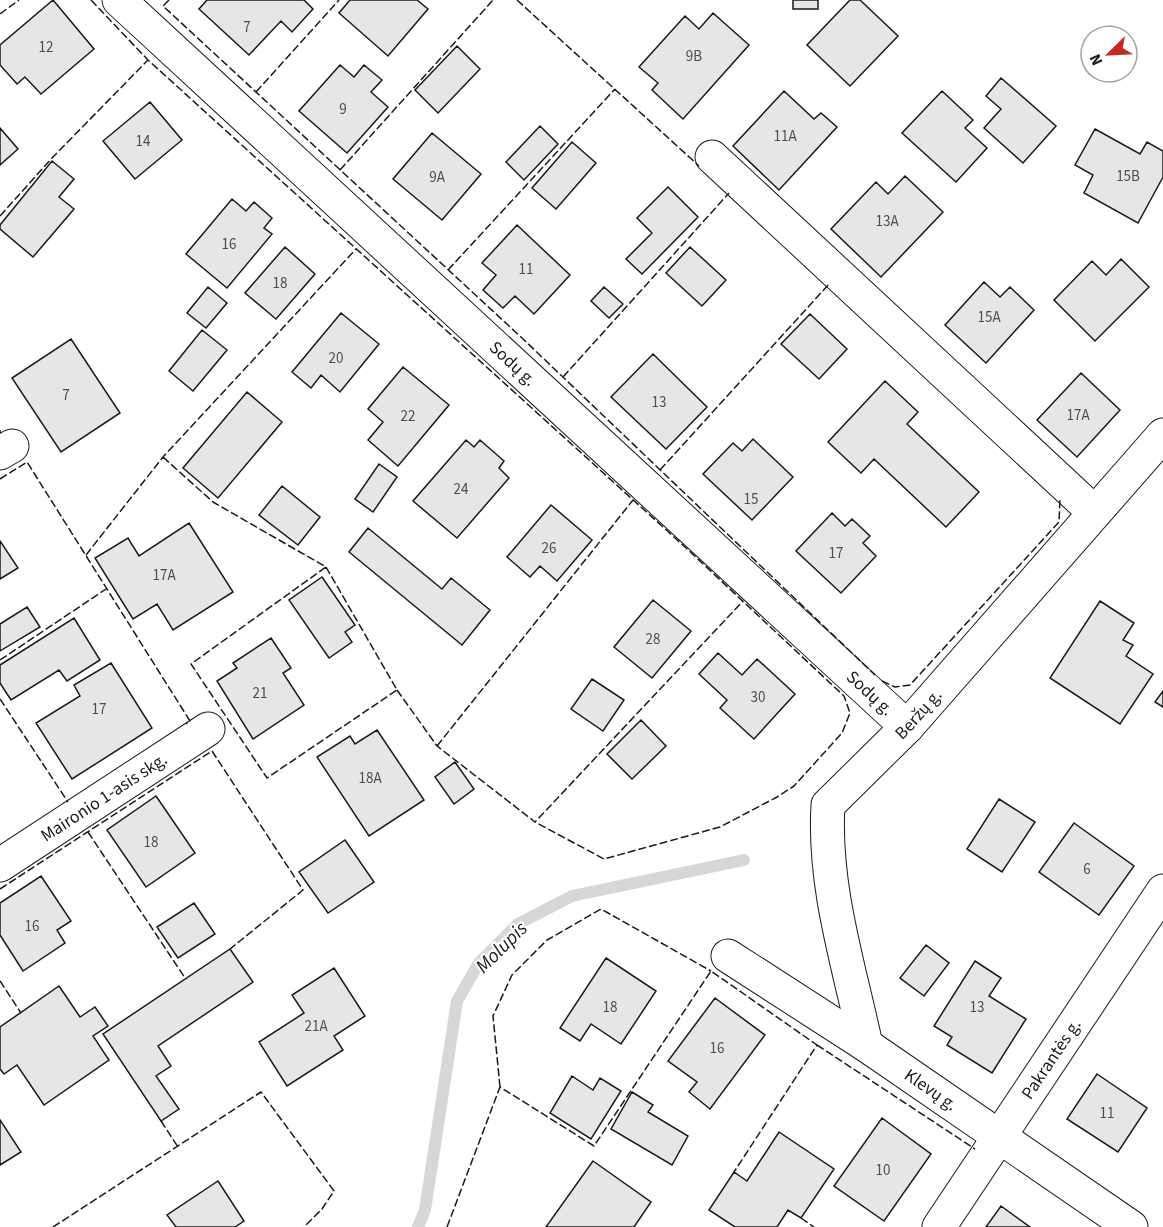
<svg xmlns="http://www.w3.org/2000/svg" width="1163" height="1227" font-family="'Source Sans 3',sans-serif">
  <rect width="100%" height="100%" fill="#fff"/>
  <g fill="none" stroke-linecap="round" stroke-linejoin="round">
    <path stroke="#d7d7d7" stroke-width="12" d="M418,1227L425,1210L457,1001L479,963L518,924L572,896L744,860"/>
  </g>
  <path fill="#e6e6e6" stroke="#1a1a1a" stroke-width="1.5" d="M53,0L94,49L41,94L25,77L17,84L0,65V45Z
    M207,0H304L313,9L292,32L281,21L249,55L199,9Z
    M350,0H417L428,9L388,56L339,13Z
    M793,0H818V9H793Z
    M850,0H860L898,36L850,86L807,45Z
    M713,13L749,45L683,119L652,90L658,83L639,67L685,16L699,29Z
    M457,46L480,69L438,113L415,90Z
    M340,65L354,77L364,65L382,80L371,92L388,107L347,153L299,111Z
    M1001,78L1056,126L1023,163L984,128L1001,109L986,96Z
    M784,91L814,119L821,113L837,127L779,190L733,146Z
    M942,91L973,120L965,128L987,148L956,182L902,133Z
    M150,102L182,140L135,179L103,141Z
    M540,126L558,144L524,180L506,162Z
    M0,128L18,149L0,165Z
    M1095,129L1140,154L1147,142L1163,151V177L1138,223L1084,193L1093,175L1075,165Z
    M432,133L481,174L442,220L393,179Z
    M572,142L596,163L556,209L532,188Z
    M52,161L74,179L59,197L74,209L33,257L0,229V225Z
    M905,176L943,212L881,277L831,229L876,182L888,194Z
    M668,187L698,217L642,274L626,259L652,233L637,218Z
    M232,199L246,211L254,202L272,218L264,228L272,234L227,288L186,254Z
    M517,225L570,275L534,314L515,296L503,308L483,290L496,275L482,263Z
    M285,247L315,274L276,319L245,293Z
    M690,247L726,280L702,306L666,273Z
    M1121,259L1149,287L1095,341L1054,300L1092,261L1106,275Z
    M984,282L1000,297L1010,287L1034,310L986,363L945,325Z
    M208,287L227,303L206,328L187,313Z
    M604,287L623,304L609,318L591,301Z
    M341,313L379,344L340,392L321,375L311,388L292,372Z
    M810,314L847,349L819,379L781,344Z
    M202,330L227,350L193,391L169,371Z
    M71,339L120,413L61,452L12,378Z
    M653,354L707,407L666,449L611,397Z
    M403,367L449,405L398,466L368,440L383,422L368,409Z
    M1081,373L1120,410L1077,457L1037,420Z
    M885,381L918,412L907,424L979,492L946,527L874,459L861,473L828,442Z
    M247,392L282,422L218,498L183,468Z
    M753,439L793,477L752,520L703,474L733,443L742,451Z
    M466,440L474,447L480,440L504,461L499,468L509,478L457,538L413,501Z
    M379,464L397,477L373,512L355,499Z
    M282,486L320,517L298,545L259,515Z
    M551,505L592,540L557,581L540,566L530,577L507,557Z
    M832,513L845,526L852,519L870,536L863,543L876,556L841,593L796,551Z
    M189,523L233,592L173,630L157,604L133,619L95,558L128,538L139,556Z
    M368,528L442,589L451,578L490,610L462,645L349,552Z
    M0,541L18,568L0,579Z
    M322,577L355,625L345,632L352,642L329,658L289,600Z
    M653,600L691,631L652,678L614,647Z
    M1100,601L1134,623L1123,640L1133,645L1126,656L1153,674L1120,724L1050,678Z
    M27,607L40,627L0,651V624Z
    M74,618L100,660L67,681L59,670L11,700L0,683V665Z
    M271,638L291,668L283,673L304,705L253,739L217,681L237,668L233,663Z
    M718,653L742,675L757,659L795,694L754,739L720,708L727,700L699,674Z
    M111,663L152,728L72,779L36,723L80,696L74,685Z
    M592,679L624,700L603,731L571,709Z
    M1163,691V707L1155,702Z
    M641,720L666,746L632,779L607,754Z
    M377,730L424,800L369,836L317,757L350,736L355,744Z
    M455,762L474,789L454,804L435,777Z
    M156,796L195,853L146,887L107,830Z
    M999,799L1035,822L1002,872L967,849Z
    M1074,823L1134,866L1099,915L1039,872Z
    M345,840L374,882L328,913L299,872Z
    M41,876L71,921L57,930L65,943L23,971L0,935V903Z
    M194,903L215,934L178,958L157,927Z
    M926,945L949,963L924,996L900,978Z
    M230,949L253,982L158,1046L171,1066L156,1076L179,1109L161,1121L103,1034Z
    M606,958L656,991L621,1044L591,1024L580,1041L560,1028Z
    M975,961L1001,978L989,996L1026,1019L992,1073L947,1045L952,1037L934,1026Z
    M334,968L365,1016L334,1036L343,1050L287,1086L259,1042L304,1013L292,995Z
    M59,986L80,1017L95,1007L108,1026L93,1036L109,1060L44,1105L17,1065L4,1074L0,1069V1027Z
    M715,998L765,1035L710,1109L689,1092L697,1082L668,1061Z
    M1097,1074L1147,1108L1118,1152L1067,1119Z
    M572,1076L593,1090L600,1078L621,1091L591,1139L550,1113Z
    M632,1092L653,1105L648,1112L688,1136L672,1165L611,1129Z
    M882,1118L931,1154L884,1221L834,1186Z
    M0,1120L21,1152L0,1165Z
    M779,1132L834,1169L801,1218L788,1210L777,1227H735L709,1210L734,1172L747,1181Z
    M593,1161L651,1202L634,1227H546Z
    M218,1181L244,1221L235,1227H176L167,1215Z
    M1001,1206L1030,1227H986Z"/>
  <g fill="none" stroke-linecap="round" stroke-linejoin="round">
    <g stroke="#1a1a1a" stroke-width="35">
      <g id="minor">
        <path id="s1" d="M119,0L907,727"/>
        <path d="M712,157L1094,512"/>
        <path d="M0,453L12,446"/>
        <path id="s2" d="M0,865L208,729"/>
        <path id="s3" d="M728,956L866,1045L1131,1227"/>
        <path id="s4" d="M866,1045C849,966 823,886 828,805L907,727L1163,435"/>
        <path id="s5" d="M939,1227L1163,891"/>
      </g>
    </g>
    <use href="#minor" stroke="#fff" stroke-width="33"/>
    <path stroke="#1a1a1a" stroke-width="1.5" stroke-dasharray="8 3" stroke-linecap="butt" d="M91,0L148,60L685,547L844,696L850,713L842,733L794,786L777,797L720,827L604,859L535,822
      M169,0L163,6L522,338L875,675
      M517,0L699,166
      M0,14L19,0
      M256,92L339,0
      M340,170L493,0
      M0,216L52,158L148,60
      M448,270L615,89
      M563,377L729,193
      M0,430V433
      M163,457L213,502L326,567L191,664L267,778L397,690L326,567
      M660,470L829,284
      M0,479L27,462L190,721L186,724
      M86,555L163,457L356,249
      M0,660L106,589
      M882,681L895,687L910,685L1059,522L1060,498
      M397,690L437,746L535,822L743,601
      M0,699L68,802
      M437,746L633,500
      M88,832L185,978
      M0,889L212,751L303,890L230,949
      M0,981L21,1013
      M817,1045L975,1149
      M500,1087L493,1016L512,975L547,940L601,909L711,971
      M161,1121L178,1147
      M801,1218L814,1227
      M53,1227L261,1092L334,1191L322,1209L304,1227
      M447,1227L500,1087L594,1146L711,971L817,1045L734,1172"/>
  </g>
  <g text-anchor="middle" stroke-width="4.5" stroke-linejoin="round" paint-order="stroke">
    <g font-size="15" fill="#4d4d4d">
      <text x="247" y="32">7</text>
      <text x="46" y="52">12</text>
      <text x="694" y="61">9B</text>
      <text x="343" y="114">9</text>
      <text x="785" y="141">11A</text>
      <text x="143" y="146">14</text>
      <text x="1128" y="181">15B</text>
      <text x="437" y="182">9A</text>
      <text x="887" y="226">13A</text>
      <text x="229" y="249">16</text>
      <text x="526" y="274">11</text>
      <text x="280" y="288">18</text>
      <text x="989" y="322">15A</text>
      <text x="336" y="363">20</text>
      <text x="66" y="400">7</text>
      <text x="659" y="407">13</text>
      <text x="1078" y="420">17A</text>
      <text x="408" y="421">22</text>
      <text x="461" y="494">24</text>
      <text x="751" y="504">15</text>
      <text x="549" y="553">26</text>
      <text x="836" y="558">17</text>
      <text x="164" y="580">17A</text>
      <text x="653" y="644">28</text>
      <text x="260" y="698">21</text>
      <text x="758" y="702">30</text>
      <text x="99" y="714">17</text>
      <text x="370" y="783">18A</text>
      <text x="151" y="847">18</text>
      <text x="1087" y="874">6</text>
      <text x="32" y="931">16</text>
      <text x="610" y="1012">18</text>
      <text x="977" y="1012">13</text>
      <text x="316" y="1031">21A</text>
      <text x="717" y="1053">16</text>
      <text x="1107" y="1118">11</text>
      <text x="883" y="1175">10</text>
    </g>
    <g font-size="18" fill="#1a1a1a" stroke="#fff">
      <text dy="6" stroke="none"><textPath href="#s1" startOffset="536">Sodų g.</textPath></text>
      <text dy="6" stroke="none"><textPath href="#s1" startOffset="1022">Sodų g.</textPath></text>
      <text dy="6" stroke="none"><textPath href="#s4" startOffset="372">Beržų g.</textPath></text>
      <text dy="6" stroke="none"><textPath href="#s2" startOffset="124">Maironio 1-asis skg.</textPath></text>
      <text dy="6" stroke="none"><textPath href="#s5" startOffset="202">Pakrantės g.</textPath></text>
      <text dy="6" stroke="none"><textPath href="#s3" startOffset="243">Klevų g.</textPath></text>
    </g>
    <g font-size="20" font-style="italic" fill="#1a1a1a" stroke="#fff">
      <text transform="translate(501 947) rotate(-45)" y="7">Molupis</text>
    </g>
  </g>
  <g transform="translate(1109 54) rotate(246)"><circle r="28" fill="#ffffff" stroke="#a3a3a3" stroke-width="1.5"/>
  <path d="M0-4.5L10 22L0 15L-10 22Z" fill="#c62828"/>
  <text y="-9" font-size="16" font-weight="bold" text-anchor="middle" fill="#1a1a1a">N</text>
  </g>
</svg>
